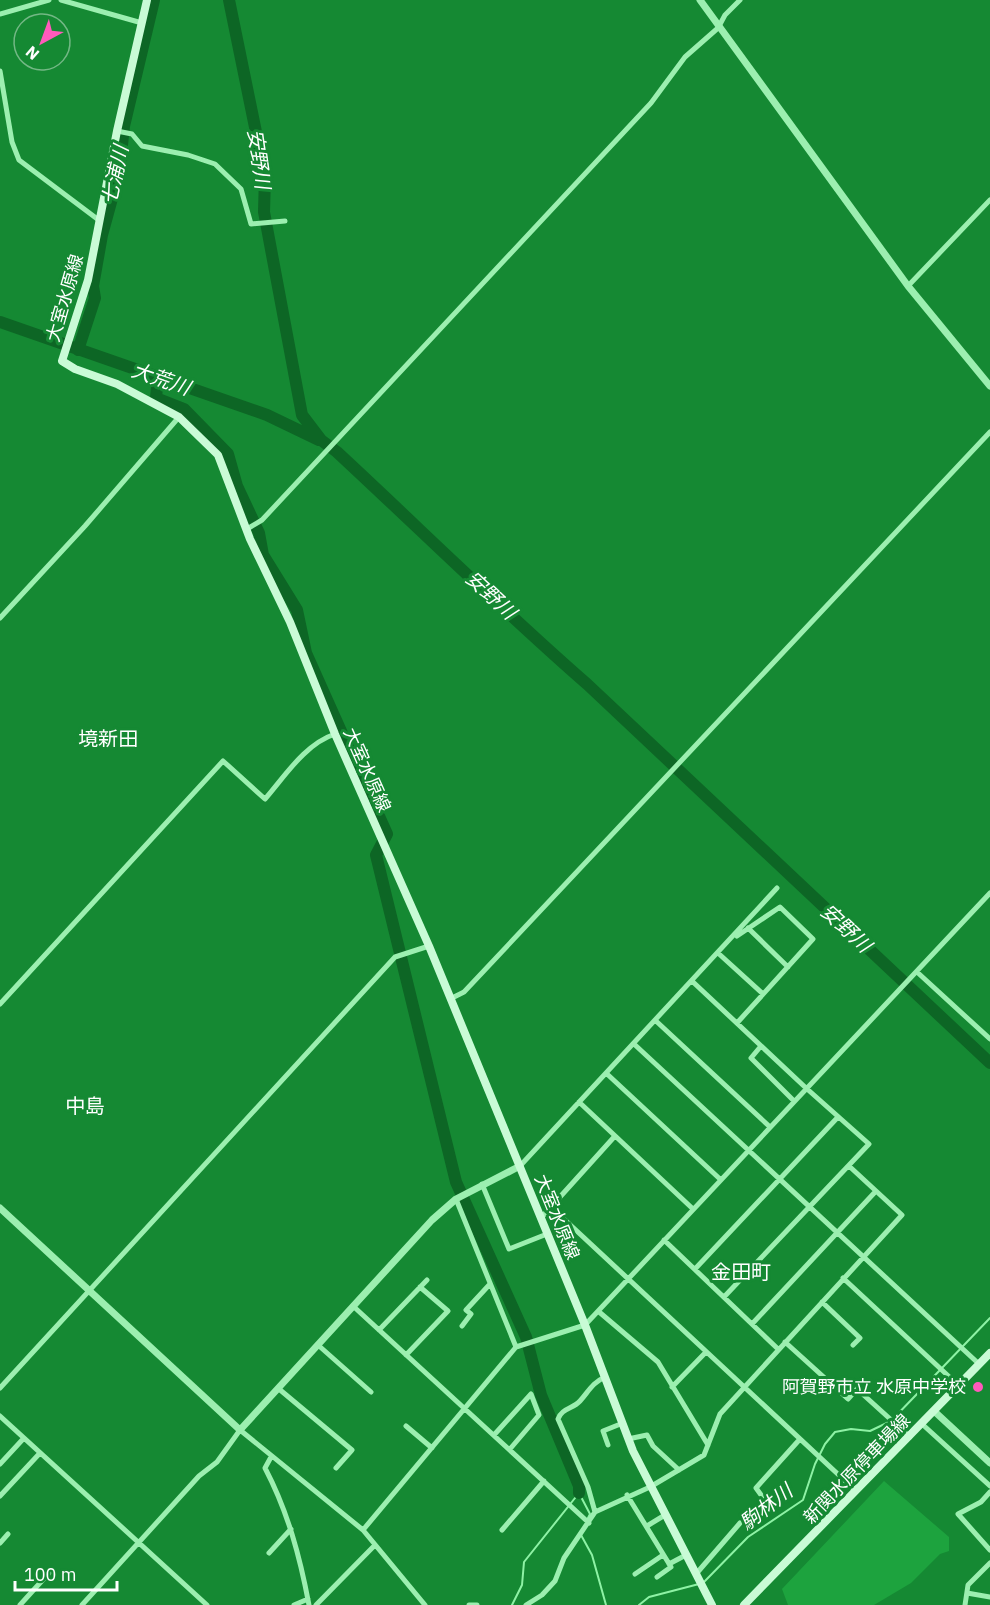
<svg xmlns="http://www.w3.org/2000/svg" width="990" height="1605" font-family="'IBM Plex Sans','Noto Sans JP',sans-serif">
  <rect width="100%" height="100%" fill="#158933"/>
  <path fill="#1da33e" d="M884,1481L949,1537V1551L940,1554L911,1583L874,1605H788L782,1589Z"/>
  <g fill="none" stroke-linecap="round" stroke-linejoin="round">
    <path stroke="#8ef2a5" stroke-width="2" d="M581,1535L592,1555L606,1605
      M704,1582L748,1537L803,1500L815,1464L825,1444L835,1432L851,1429L870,1431L891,1421L990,1318
      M512,1605L522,1585L524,1562L579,1493L590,1514L587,1520
      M639,1605L649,1597L699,1584"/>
    <path stroke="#0d6625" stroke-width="12" d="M229,0L265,176L264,212L302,415L321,440L337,452C420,529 501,609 587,684L990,1063
      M0,322L267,415L319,440
      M78,350L95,298L93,286L102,235L119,173L124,126L154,0
      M158,376L156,398L184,409L228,454L237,486L259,533L263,555L297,610L306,653L387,834L376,855L456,1182L526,1337L541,1395L579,1486V1493"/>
    <path stroke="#9cefb0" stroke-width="5" d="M61,0L142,23
      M0,14L49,0
      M0,71L12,142L19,160L100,221
      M117,131L132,134L142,146L188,155L215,164L241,189L251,224L285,221
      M908,286L990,200
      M247,529L262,520L651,103L685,57L718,28L725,15L740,0
      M0,618L85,526L179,417
      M748,928L788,967
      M718,953L763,994
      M917,972L990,1039
      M693,982L806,1088L869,1144L724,1297
      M450,999L464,992L990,432
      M0,1004L223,761L265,799C285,776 305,744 335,734
      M656,1021L770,1127
      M737,1023L813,939L780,907L737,936
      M634,1044L979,1364
      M761,1046L751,1058L794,1101
      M606,1073L721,1180
      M579,1102L693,1209
      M520,1166L777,888
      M482,1184L509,1249L547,1234
      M456,1199L516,1347
      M551,1207L856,1491
      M541,1218L615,1136
      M664,1240L778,1349
      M695,1269L838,1117
      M843,1278L958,1385
      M822,1302L860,1338L853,1345
      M353,1306L589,1523
      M598,1311L658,1362L708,1445
      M752,1324L876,1191
      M462,1326L471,1314L466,1310L490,1284
      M379,1330L427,1280
      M785,1342L848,1399L857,1389L910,1437
      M318,1345L371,1392
      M406,1355L448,1311L420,1287
      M672,1387L706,1352
      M0,1388L395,957L429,946
      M279,1389L352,1450L336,1468
      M0,1416L207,1605
      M922,1424L990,1486
      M406,1426L432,1448
      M494,1435L531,1394L539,1415L510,1449
      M628,1439L647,1435L653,1446L679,1470
      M608,1445L603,1431L623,1423
      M271,1457L265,1468C288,1512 300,1557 309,1605
      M0,1464L24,1438
      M990,1492L981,1502L958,1514L990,1550
      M627,1495L671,1567L657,1577
      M0,1496L40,1453
      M767,1503L756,1488L800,1439
      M595,1512L588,1487L558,1419C562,1408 573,1409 580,1401C589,1391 592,1383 605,1377
      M647,1526L665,1515
      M363,1530L516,1347L585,1325L990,893
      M502,1530L544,1481
      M0,1543L8,1534
      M269,1553L291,1529
      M669,1564L686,1555
      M635,1574L663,1555
      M696,1574L740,1523
      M967,1593L990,1597
      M20,1605L49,1573
      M82,1605L199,1476L217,1462L240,1430L363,1530L425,1605
      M294,1605L308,1599
      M316,1605L375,1545
      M469,1605H477
      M526,1605L542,1595L555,1581L564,1558L595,1512L650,1487L704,1455L720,1414L902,1215L849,1166
      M965,1605L968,1585L990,1563"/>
    <path stroke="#9cefb0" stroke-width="7" d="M700,0L908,286L990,386
      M0,1208L240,1430L432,1220L456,1199L520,1166
      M934,1411L990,1463"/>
    <path stroke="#c9fbd6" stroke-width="8" d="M147,0L117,131L88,280L62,361L75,369L117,384L179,417L218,455L250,539L290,622L335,734L429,946L585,1325L633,1451L712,1605
      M744,1605L990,1353"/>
  </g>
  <circle fill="#ff5abb" stroke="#158933" stroke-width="2" cx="978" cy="1387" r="6"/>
  <g text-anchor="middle" stroke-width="6" stroke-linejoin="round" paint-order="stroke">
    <g font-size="18" fill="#fff" stroke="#158933">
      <text transform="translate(65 298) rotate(-74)" y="6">大室水原線</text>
      <text transform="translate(367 770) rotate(66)" y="6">大室水原線</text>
      <text transform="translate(557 1217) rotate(68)" y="6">大室水原線</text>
      <text transform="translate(857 1469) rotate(-46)" y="6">新関水原停車場線</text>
    </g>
    <g font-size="18" fill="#fff" stroke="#158933" text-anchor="end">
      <text x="966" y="1393">阿賀野市立 水原中学校</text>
    </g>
    <g font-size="20" font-style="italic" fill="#fff" stroke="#158933">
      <text transform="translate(259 159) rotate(82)" y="7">安野川</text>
      <text transform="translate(115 175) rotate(-78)" y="7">七浦川</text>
      <text transform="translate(161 379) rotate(19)" y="7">大荒川</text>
      <text transform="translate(491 595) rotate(43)" y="7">安野川</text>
      <text transform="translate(846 928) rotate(43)" y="7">安野川</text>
      <text transform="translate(766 1507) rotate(-38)" y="7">駒林川</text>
    </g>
    <g font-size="20" fill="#fff" stroke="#158933">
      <text x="108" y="746">境新田</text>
      <text x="85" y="1113">中島</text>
      <text x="741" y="1279">金田町</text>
    </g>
  </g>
  <g transform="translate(42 42) rotate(221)"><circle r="28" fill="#158933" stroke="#73b885" stroke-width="1.5"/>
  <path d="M0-4.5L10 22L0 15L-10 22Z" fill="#ff5abb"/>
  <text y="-9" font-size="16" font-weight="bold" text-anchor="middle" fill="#ffffff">N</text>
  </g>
  <path d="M15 1581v9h102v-9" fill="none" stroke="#ffffff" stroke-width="3"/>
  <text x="24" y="1581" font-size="18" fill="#ffffff" stroke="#158933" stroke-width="4.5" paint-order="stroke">100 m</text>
</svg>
